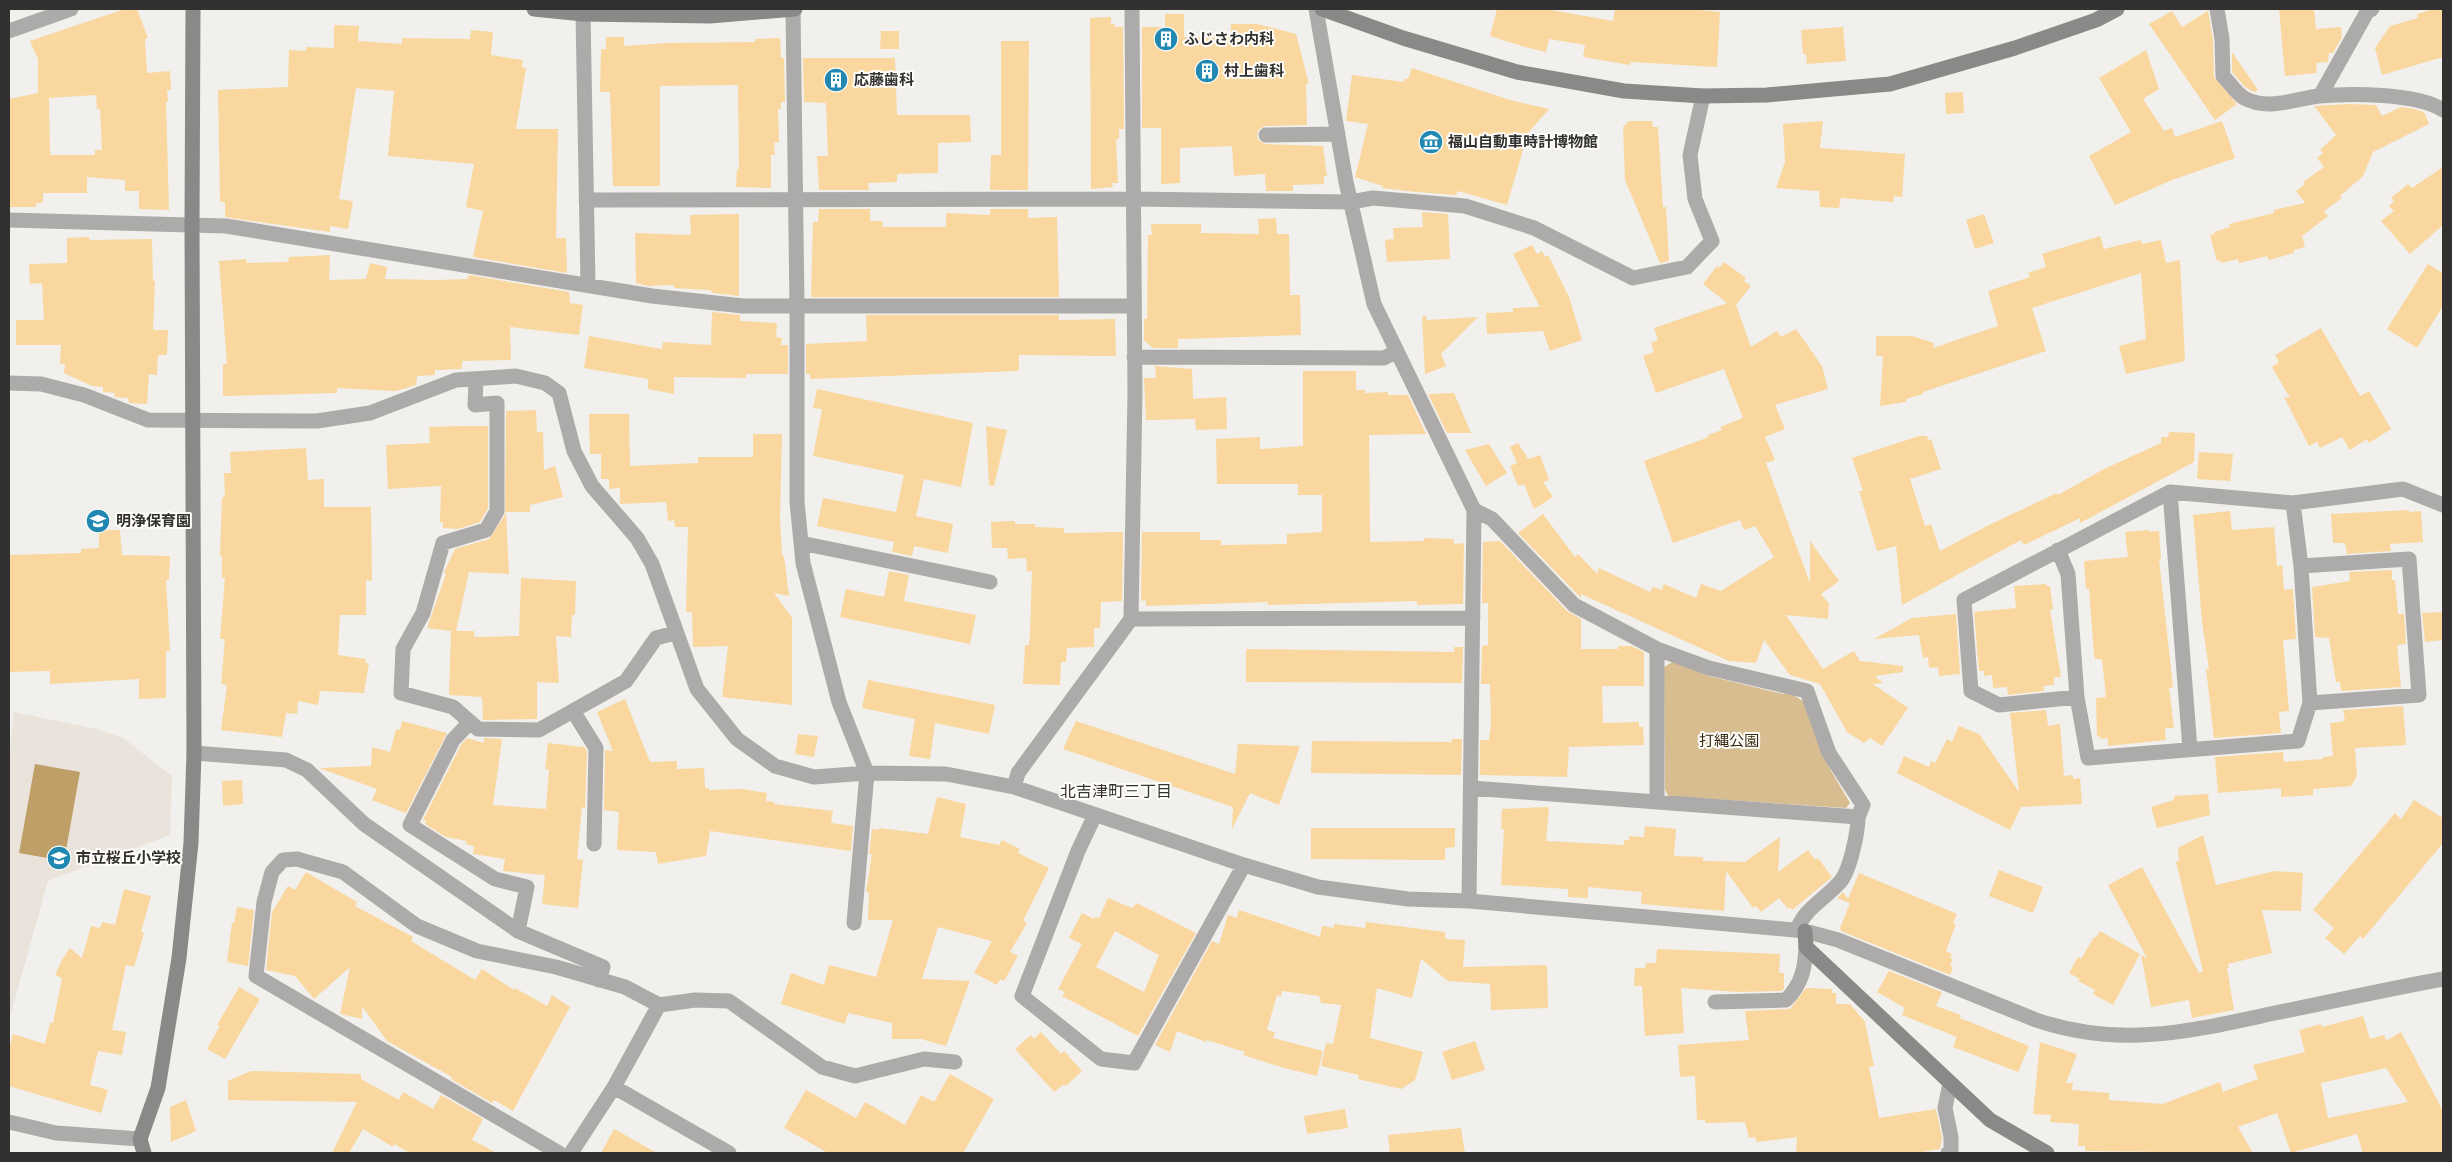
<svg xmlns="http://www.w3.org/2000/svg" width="2452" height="1162" font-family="Mulish,'Noto Sans JP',sans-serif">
  <rect width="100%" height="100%" fill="#f1f0ed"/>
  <path fill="#e9e3db" d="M14,712L97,729L123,738L172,776L170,835L48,881L9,1020V759Z"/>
  <path fill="#d8bd91" d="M1674,661L1709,676L1783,694L1791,693L1804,702L1830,769L1850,803L1846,808L1668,796L1665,789L1664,667Z"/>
  <path fill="#bf9e67" d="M35,764L80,772L64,861L19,853Z"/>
  <path fill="#f9d79e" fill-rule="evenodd" d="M125,9H137L148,38L145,39L147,73L170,71L171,90H167L168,102H166L169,210L139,209V191H125V180L87,177V193H43V203H36V207H9V99L38,93V59L30,41ZM96,95L97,109H100L102,150H95V155H50L49,98Z
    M1497,9H1545L1613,21L1615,9H1689L1720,12L1717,67L1631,62L1630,65L1583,57L1585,45L1549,39L1546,52L1525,47L1490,36Z
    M2279,9H2314L2316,29L2341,27L2342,37L2333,53H2329L2328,62L2316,63L2317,73L2285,76Z
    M2434,9H2443V57L2382,75L2375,48L2390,26L2418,18L2417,14Z
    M2172,11L2182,27L2208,11L2213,40L2214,77L2237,104L2215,120L2149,24Z
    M1165,14H1184V37H1231V24H1257L1296,34L1309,84L1306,83L1307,125L1265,126L1258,130L1257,136L1258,140L1266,144L1323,146L1327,176H1324V184L1293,185V191H1266L1265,174L1234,176L1232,146L1180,148V183L1161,184V128H1142V27H1165Z
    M1111,17V24H1115V27H1123L1124,129H1119V139H1116L1118,183H1112L1113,187L1091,189L1090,18Z
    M334,25L359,26L358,41L402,44V38L470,39L471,30L493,32L491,55L523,60L522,67L526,68L516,129H558L556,238H566L567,273L473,257L483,211L466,207L474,164L388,156L394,91L356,88L339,199L353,201L348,229L330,226V232L225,217V202H220L218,90L288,87L289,50L306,51V47L334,48Z
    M1843,27L1846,61L1807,64L1806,54H1803L1801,30Z
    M881,31H899V49H880Z
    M606,37H624V46L667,43L755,42V39L780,38L781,58H784L785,102H781V109H778L779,142L774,143L775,155H771V188L736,187L737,169H739L738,85L660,86V186H613L610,92H600L601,49H606Z
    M1001,41H1029L1028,190H990L991,155H1001Z
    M2146,50L2159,89L2143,99L2164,131L2172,128L2175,137L2222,121L2235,158L2172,180L2115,205L2089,156L2131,132L2099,78Z
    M2232,52L2258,90L2254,92L2245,87L2232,72Z
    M803,58H895L897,115H970L971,142L938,143V173L897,174V182L868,183L869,190H819L817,156H828L826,103L804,102Z
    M1412,68L1510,100L1549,109L1528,133L1507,205L1458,191L1456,195L1417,192L1382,188L1383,186L1355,177L1368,124L1346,121L1352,75L1404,82L1405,78L1408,79Z
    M1963,92L1964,113L1946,114L1945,93Z
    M2348,104L2376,105L2382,116L2401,107L2415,109L2424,112L2429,124L2373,152L2363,176L2340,196L2342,198L2324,211L2328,216L2302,236L2305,247L2294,250V253L2269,260L2267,256L2239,263L2238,259L2221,263L2220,260L2217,261L2210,235L2215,234L2214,232L2230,227L2229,224L2274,213V210L2305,203L2296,191L2305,184L2303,182L2324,167L2317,158L2323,153L2320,150L2336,135L2314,106Z
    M1629,121H1652L1653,127H1658L1663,207H1666L1669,261L1660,263L1625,180L1623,127Z
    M1823,121L1820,148L1905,154L1902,197L1894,196L1893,202L1841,198L1839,208L1820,207L1819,191L1776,188L1785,162L1783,124Z
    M2443,167V225L2410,254L2381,221L2394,211L2389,206L2394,201L2391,198L2408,184L2412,188Z
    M819,209H870V221H882L883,227H946V213L990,215V209H1028V218L1057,217L1059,297H811L813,222H818Z
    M1422,212L1448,214L1450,259L1387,262L1385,240L1394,239L1393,228L1423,227Z
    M739,214V296L713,293L710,290L674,288V285L648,286L636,283L635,233L691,235L690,215Z
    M1984,214L1994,243L1975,249L1966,220Z
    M1276,218L1277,234H1289L1290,295H1300L1301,335L1178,339V348H1153L1144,340V319H1147L1148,235H1152L1151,224H1201V233L1259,234L1258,219Z
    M2100,236L2104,249L2141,240L2142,244L2161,240L2166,263L2180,260L2185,361L2126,374L2119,346L2146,339L2141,273L2032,308L2046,351L1923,392V394L1906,399V402L1880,406L1883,356H1876V336H1912L1934,343L1933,348L1998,326L1988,291L2030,277L2028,273L2046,267L2042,254Z
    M89,237L90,240L152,239L153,281H155L153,330H168L167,355H158L157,375L149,374L147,404L129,403L128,398L114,397L115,393L103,392V387L92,386L64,373L65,364H60L61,345H16V320H44L42,283L30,284L29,264L67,263V238Z
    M1532,245L1537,254L1542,251L1545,257L1548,255L1569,297L1582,340L1550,351L1543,331L1487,334L1486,313L1513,312V308L1540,307L1513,254Z
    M330,255L329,280L366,279L370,263L387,267L385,279L438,280L468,279L469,275L569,292L570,303L583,305L579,335L510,327L511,360L462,361V369L435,370V375L417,376L416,385L396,391L337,388V393L223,396V364H227L219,261L246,259L247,263L288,262L289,257Z
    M1724,262L1746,278L1744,281L1751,286L1736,305L1751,347L1777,331L1781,337L1796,329L1822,366L1828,389L1775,405L1785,429L1765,437L1775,460L1766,463L1810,583V541L1839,581L1821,594L1829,604L1828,619L1786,615L1823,669L1854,651L1860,661L1903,666V672L1875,676L1883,683L1873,684L1908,708L1882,746L1870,738L1864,743L1847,732L1820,684L1790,675L1764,640L1756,663L1729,661L1581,594V598L1518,533L1543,514L1575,557L1578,554L1597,574L1599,568L1650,592L1653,587L1662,590L1664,584L1696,598L1701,584L1721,591L1774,557L1755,526L1744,530L1740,520L1673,543L1644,461L1709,437L1708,435L1722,430L1720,427L1743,418L1724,369L1656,393L1643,356L1654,352L1651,343L1658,340L1654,328L1727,303L1703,284L1717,266L1719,268Z
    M2428,264L2443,273V306L2417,348L2387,329Z
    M712,312L740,315V321L777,323L776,337L782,338L781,345H788V374H746V378L674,377V394L648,389V379L584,368L589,336L662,349L663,342L711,345Z
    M866,315H1059V320L1115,319L1116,356L1019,355V371L810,379V374H806V344L867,341Z
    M1426,316L1427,320L1478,317L1441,354L1446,366L1425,374L1422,317Z
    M2321,328L2360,396L2369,391L2391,429L2369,443L2367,439L2350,450L2342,437L2320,448L2317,442L2309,446L2284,397L2290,398L2272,367L2279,362L2275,355Z
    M1155,366L1192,369L1193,399L1226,397L1227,429L1196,430L1195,419L1146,420L1144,378H1156Z
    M1303,371H1356V390H1365V393L1388,392V395H1408L1426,434L1369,435L1370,542L1424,541V538L1454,539V544L1464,543L1463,604L1417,605V601L1268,605V602L1146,606V600L1141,601L1142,532H1200V540H1221V545L1287,544V534L1322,532V495H1298V484H1217L1216,439L1260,437V449L1303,446Z
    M817,389L973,423L961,487L924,479L916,516L953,524L948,553L914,546L912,556L892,552L894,542L817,526L823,498L896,512L904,475L813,456L822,409L813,408Z
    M1454,393L1471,433H1447L1428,394Z
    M536,410L537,432H543L544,470L555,466L563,497L530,505V512H506L509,574L469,572L456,631H474V637L519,636L521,578L576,581L575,615H572L571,637L556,636L559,683L537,682V719L483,720L482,697L449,695L451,631L427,628L446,574L444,573L445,570L455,549L489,539L505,515L506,411Z
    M589,414H629L630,466L698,463V457H753V434H782L780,519L782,555L784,556L789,596L774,593L792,618V705L722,697L728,646L693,647L692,612H686L688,527H675L674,520L668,521L666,502L620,504V488L609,489V479H601V454H590Z
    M459,426H488V508L480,522L458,529L443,528V522H440L441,486L388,489L386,445L430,443L429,427Z
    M986,426L1007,430L994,486L989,485Z
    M2169,432L2195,433L2194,462L2080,523V518L2024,545L2021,540L1902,605L1896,546L1877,551L1859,491H1863L1852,458L1919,436H1927L1928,440L1931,439L1941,469L1910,479L1925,526L1931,524L1940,551L1989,525L2057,493L2058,495L2102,470L2161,443V437H2168Z
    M1518,443L1528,459L1540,455L1549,480L1543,482L1553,497L1534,509L1524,484L1518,486L1510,466L1517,463L1510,447Z
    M1489,444L1507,473L1486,486L1465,450Z
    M306,448L308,480L324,479V507H371L372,581L366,580V615H340L338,655L366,659L365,663H369L364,693L320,691L318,705L298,701L297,714L286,713L282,737L221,730L227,685L221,684L225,639H220L225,578H222V556H220L222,497H225L224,473H231L230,452Z
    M2199,452L2233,454L2230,481L2197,479Z
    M2409,510V512L2421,511L2423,542L2390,544L2391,551L2347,554L2345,543H2333L2331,514Z
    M2230,511L2232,530L2274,527L2277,566L2282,565L2284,590L2293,589L2296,639L2283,640L2289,711L2279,712L2281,733L2214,738L2206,669H2209L2202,621L2193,515Z
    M1015,521V524H1035V527L1064,528V533L1123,532L1122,601L1101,602L1100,628H1094V647L1067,648L1066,662H1061L1060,685L1023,684L1025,645H1029L1030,632L1032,571L1027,572L1026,558L1008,559L1007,548H992L991,522Z
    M99,530H120L122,555L170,556L169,580H166L170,651H166V698L139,699V679L50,684V671L9,672V555L81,553V549L99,548Z
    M2149,530V532L2159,531L2161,558L2159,559L2173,687L2169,688L2174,728H2165L2166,740L2108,746V738L2100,739V736L2097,737L2096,698L2106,697L2102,659H2095L2094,655L2089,589H2086L2084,561L2128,557L2125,532Z
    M1500,541L1567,611L1581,619V649H1618V646H1631L1644,652V686H1602L1603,723L1639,722V727H1643L1644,745L1569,747L1567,777L1480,775V740H1489L1491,724L1490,684H1481L1482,646L1488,645V603H1482L1483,542Z
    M2392,570V580H2395L2398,614H2404L2406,644L2397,645L2401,687L2341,691L2340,682H2336L2329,638L2315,637L2312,587L2350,581L2349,572Z
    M889,571L909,575L904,601L976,615L970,644L840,617L846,589L884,597Z
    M2046,584L2047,586H2050L2053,609L2050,610L2061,677H2054V685L2043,686L2044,691L2008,695L2007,687L1993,688L1992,675L1984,676V671H1979L1974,612L2016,608L2014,586Z
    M2443,612V640L2425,642L2422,613Z
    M1956,614L1960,674L1939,676L1938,667L1929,668L1928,657L1923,658L1919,635L1874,639L1912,618Z
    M1454,647H1463L1462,683L1246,682V649L1454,652Z
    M868,680L995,705L989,734L935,723L930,759L909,756L915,719L862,708Z
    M625,699L650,762L677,761V769L704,768L705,788H709V790L742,789L767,793L766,801L774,802V804L833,811L831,823L853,826L851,851L710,831L706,856L658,864L656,852L617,850L619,812L604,810L605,750L613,751L597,712Z
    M2403,706L2406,745L2355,748L2357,776L2351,786L2313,789V795L2281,797V788L2218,793L2215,757L2283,752L2284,762L2323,759V757L2333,756L2330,723L2345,721L2343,710Z
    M2046,710L2048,726L2060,724L2064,776L2073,775V779L2080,778L2082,804L2021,807L2010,830L1897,773L1904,756L1929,767L1931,761L1935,763L1947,739L1952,742L1959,726L1979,734L2019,792L2010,713Z
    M402,721L447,733L406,813L372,800L377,789L319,768L371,766L372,747L390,752L396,729L400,730Z
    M1076,721L1235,774L1238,744L1300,746L1279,805L1250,793L1232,829L1233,807L1063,749Z
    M798,734L818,736L814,757L795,754Z
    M467,738L484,743V738L502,739L493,805L546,809L549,770L545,769L548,743L584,747L587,751L585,808L582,807L577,859L583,860L578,908L542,904L545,875L503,871L505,859L473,854L474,846L466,844L467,841L446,837L425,824L426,821L423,820L461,745Z
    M1452,739H1462L1461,775L1311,773L1312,741L1452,742Z
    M242,780L243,804L223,806L222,781Z
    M2208,794L2210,815L2157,828L2151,807L2174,800V796Z
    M937,797L966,804L960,837L999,845L1002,840L1020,849L1018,853L1049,868L1023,921L1027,923L1010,952L1018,956L1004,981L1000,979L997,985L974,973L992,941L938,927L922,979L970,981L946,1046L921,1039H892V1023L848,1013L845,1024L781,1004L791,973L824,985L829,965L876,977L893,920H868L869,893L866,892L872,854H869L872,829L879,830V828L928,834Z
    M2414,800L2443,818V843L2363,939L2360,936L2344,954L2325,938L2334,928L2313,910L2395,813L2401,819Z
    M1549,807L1546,841L1624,845V840H1629V836L1644,837L1645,826L1676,829L1674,856L1703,857V861L1745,862L1780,837L1778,872L1808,850L1815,860L1818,858L1832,877L1792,910L1790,907L1788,909L1779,898L1761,912L1756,906L1753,908L1726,871L1724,911L1641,904L1642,892L1588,887V898L1568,897V889L1501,885L1504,829H1501L1502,809Z
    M1311,828H1455V847L1445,848V860L1311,859Z
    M2203,835L2216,885L2275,871L2303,873L2301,911L2262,910L2272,953L2228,964L2229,968H2227L2234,1010L2192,1018L2189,1000L2151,1007L2141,955L2147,958L2108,885L2142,867L2199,973L2203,971L2176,862L2179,861L2178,848Z
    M1999,870L2043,887L2033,913L1989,896Z
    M306,872L357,902L355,906L413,937L411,941L475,980L482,969L514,990L515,988L547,1006L552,995L570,1007L513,1111L494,1100L492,1103L451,1079L452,1077L387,1041L362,1006V1019L340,1014L350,967L314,999L295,976L266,970L272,912L288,886L295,890Z
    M1859,873L1957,914L1953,923L1956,924L1946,951L1952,954L1950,958L1953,959L1950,966L1953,967L1950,975L1841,931L1840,928L1850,903L1837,898L1843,892L1848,899Z
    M124,889L151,896L141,932L144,933L134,967L126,965L112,1030L126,1032L122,1055L98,1051L90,1085L108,1090L101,1113L9,1086V1049L13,1034L45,1044L50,1023H53L62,978L55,975L62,960L70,948L82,958L91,926L100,928L102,922L115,925Z
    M1108,898L1132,908L1137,903L1196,933L1138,1036L1062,996L1065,992L1058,989L1082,944L1069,938L1082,913L1094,919L1095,917L1099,918ZM1115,931L1159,955L1144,992L1096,967Z
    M237,907L254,910L248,966L227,962L232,923H234Z
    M1239,910L1320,937L1322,926L1334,928V924L1365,928L1366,922L1445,932V939L1465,940L1463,967L1547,965L1548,1008L1491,1010L1490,984L1448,981L1421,959L1412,998L1377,988L1370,1038L1423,1052L1415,1080L1401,1089L1358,1079L1359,1075L1321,1066L1326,1043L1333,1044L1341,1005L1321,1003L1319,996L1282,991L1281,996L1277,995L1267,1030L1275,1032L1273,1038L1323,1051L1317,1076L1284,1068L1243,1055L1245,1052L1207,1040L1206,1042L1177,1031L1170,1052L1155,1045L1212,941L1219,944L1228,915L1237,918Z
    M2100,931L2140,954L2113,1005L2093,994L2095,990L2078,981L2080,979L2069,973L2078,957L2081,959L2094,937L2096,938Z
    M1657,949L1780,954L1779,973H1784V988L1782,991L1738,992L1681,988L1684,1033L1645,1036L1642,986H1634L1635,968H1645L1646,963H1656Z
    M1889,971L1942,992L1936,1006L1961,1015L1960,1018L2029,1046L2018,1072L1953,1047L1957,1037L1902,1015L1905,1008L1877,992Z
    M239,987L260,999L225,1059L207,1049L220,1026L217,1025Z
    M1806,988L1832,989V993H1836V1004H1850L1865,1022L1874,1066L1869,1067L1879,1118L1936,1109L1942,1138L1940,1149L1916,1153H1796L1797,1137L1757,1142L1755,1137L1749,1138L1745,1122L1705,1123V1120H1697L1695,1076L1680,1077L1678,1045L1749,1040L1745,1011L1790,1009Z
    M2363,1016L2370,1039L2384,1035L2386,1041L2401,1032L2443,1111V1153H2363L2357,1134L2291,1153L2277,1113L2238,1127L2253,1153L2085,1151V1146H2078L2079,1124L2050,1122L2051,1115L2033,1114L2040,1042L2077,1054L2066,1083H2073L2072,1090L2109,1093V1100L2163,1104L2220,1082L2223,1092L2258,1079L2253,1065L2305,1052L2299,1030L2321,1024L2322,1027ZM2386,1068L2408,1102L2328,1118L2321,1083Z
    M1041,1032L1061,1054L1064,1051L1082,1071L1066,1086L1064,1084L1054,1092L1015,1049L1031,1035L1034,1039Z
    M1475,1041L1485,1070L1452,1080L1442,1052Z
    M251,1071L361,1074V1079L399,1100L403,1092L433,1109L441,1095L483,1119L472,1140L497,1153H410L394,1144L393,1147L363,1129L349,1153H332L357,1102L228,1100V1081Z
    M950,1074L994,1099L963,1153H828L784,1128L806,1090L856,1118L865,1102L905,1125L921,1095L934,1102Z
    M186,1100L196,1131L171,1142L170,1107Z
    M1345,1109L1348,1128L1307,1134L1304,1116Z
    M1461,1128L1465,1153H1390L1388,1135Z
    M614,1129L657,1153H601Z"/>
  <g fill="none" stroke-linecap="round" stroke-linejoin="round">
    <path stroke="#acabaa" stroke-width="15" d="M793,9L797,307V502L803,563L839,702L867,773L854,923
      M1316,9L1346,182L1374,304L1474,510L1469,901
      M2217,9L2222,39L2223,76C2229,82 2236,93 2244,98C2268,111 2294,99 2319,96C2350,93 2417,93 2443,110
      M583,14L588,285
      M9,31L71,9
      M2320,96L2367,12L2372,9
      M1266,135L1338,134
      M586,200L1133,199L1351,202L1373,198L1465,206L1534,228L1633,278L1687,267L1712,241L1695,199L1690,155L1703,96
      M9,220L226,226L652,296L743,306H1134
      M1134,357L1384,358L1397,351
      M476,379L475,405L497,403V511L486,530L443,543L423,613L403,649L401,693L453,707L478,729L539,730L626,681L656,638L675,633
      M9,383L41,384L84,395L148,420L317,421L370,413L456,380L516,376L545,383L559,393L574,451L592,486L637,538L652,564L697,689L737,739L775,766L814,777L867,773L946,774L1014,787L1244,865L1318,887L1408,899L1469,901L1805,931L1838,940L2036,1020C2121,1049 2191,1031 2275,1013C2331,1002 2387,989 2443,979
      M2170,492L2190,749
      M801,543L990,582
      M2058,550L2068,574L2077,697L2088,758L2298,741L2310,703L2301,566L2293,503
      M2301,566L2409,559L2419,695L2310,703
      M1131,619L1473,618
      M1657,649V800
      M2077,697L1999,705L1971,691L1964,600L2170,492L2293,503L2403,489L2443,505
      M573,711L596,748L594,844
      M470,722L453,740L410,825L495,879L527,887L518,931
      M194,753L286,760L307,770L364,824L518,931L603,967L599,980
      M1014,787L1018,773L1131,619L1135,393L1132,9
      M1471,788L1858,817L1863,805L1829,753L1807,691L1709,668L1657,649L1574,605L1492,519L1474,510
      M1095,815L1078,851L1022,996L1101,1059L1134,1063L1244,865
      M1797,930C1804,909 1825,899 1840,882C1850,871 1858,832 1858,817
      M1715,1002L1786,1000C1802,984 1805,968 1806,947
      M614,1087L659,1005L695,1000L729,1001L822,1067L855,1076L924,1059L955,1062
      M9,1122L56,1133L140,1139
      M559,1153L256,976L264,902L272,872L283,860L297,859L343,872L417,926L477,951L556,967L625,987L659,1005
      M571,1153L614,1087L729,1153
      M1948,1153L1951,1151V1137L1945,1108L1950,1083"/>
    <path stroke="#8a8988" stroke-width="15" d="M534,9L583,14L710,16L795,9
      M1322,9L1403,38L1517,72L1624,91L1703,96L1767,95L1890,84L2015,48L2096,20L2117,9
      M1805,931L1806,947L1990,1120L2047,1153
      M144,1153L140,1139L158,1088L179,958L191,843L194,753L192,224L193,9"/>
  </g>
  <defs>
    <g id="building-disc" transform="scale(1.25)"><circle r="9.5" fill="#2189b1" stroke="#fffdfa"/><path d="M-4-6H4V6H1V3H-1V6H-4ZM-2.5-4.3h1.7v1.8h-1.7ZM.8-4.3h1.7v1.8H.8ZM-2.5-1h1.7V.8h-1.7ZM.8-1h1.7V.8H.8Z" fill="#fff"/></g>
    <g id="museum-disc" transform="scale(1.25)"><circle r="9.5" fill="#2189b1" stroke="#fffdfa"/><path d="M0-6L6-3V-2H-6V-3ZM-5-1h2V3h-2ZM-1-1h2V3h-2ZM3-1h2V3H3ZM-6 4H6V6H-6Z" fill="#fff"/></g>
    <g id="school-disc" transform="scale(1.25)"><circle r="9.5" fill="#2189b1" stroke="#fffdfa"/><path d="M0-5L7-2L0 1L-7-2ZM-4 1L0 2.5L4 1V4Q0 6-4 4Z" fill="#fff"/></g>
  </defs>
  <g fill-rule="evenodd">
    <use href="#building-disc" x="1166" y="39"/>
    <use href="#building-disc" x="1207" y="71"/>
    <use href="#building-disc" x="836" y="80"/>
    <use href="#museum-disc" x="1431" y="142"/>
    <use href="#school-disc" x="98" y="521"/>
    <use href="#school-disc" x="59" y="858"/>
  </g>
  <g text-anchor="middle" stroke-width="4" stroke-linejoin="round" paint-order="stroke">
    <g font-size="15" font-weight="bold" fill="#323130" stroke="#fffdfa" text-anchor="start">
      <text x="1184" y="44">ふじさわ内科</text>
      <text x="1224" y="76">村上歯科</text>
      <text x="854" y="85">応藤歯科</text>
      <text x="1448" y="147">福山自動車時計博物館</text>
      <text x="116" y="526">明浄保育園</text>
      <text x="76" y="863">市立桜丘小学校</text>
    </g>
    <g font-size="15" fill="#382a10" stroke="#fffdfa">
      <text x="1729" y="746">打縄公園</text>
    </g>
    <g font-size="16" fill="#353331" stroke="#fffdfa">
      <text x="1116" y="797">北吉津町三丁目</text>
    </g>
  </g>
  <rect width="2452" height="1162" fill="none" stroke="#323130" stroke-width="20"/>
</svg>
